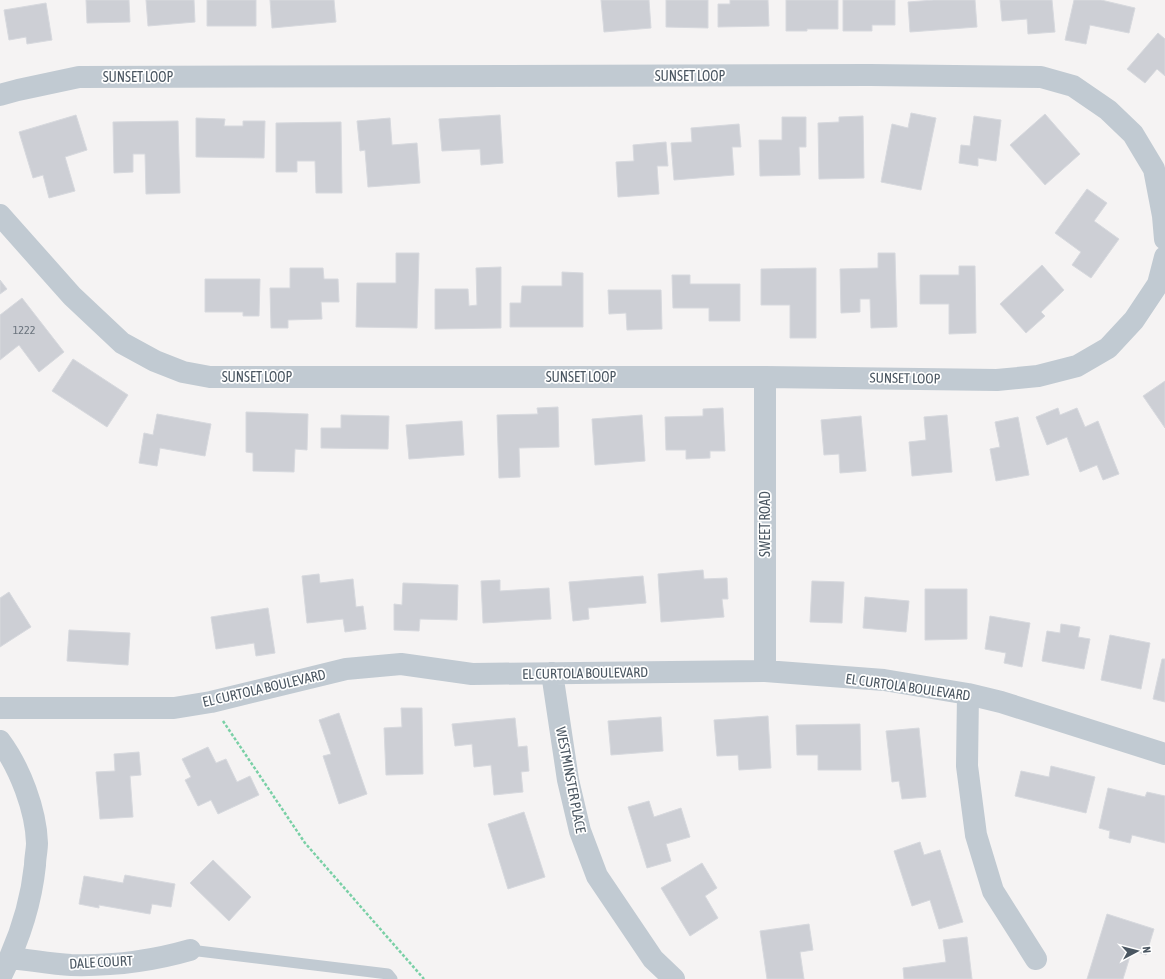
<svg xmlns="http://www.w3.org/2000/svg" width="1165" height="979" font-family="'Asap Condensed',sans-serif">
  <rect width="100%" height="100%" fill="#f5f3f3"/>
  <path fill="#cdcfd5" stroke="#d7d9de" d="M86,0H129L130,22L87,23Z
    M146,0H194L195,22L148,26Z
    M207,0H256V26H207Z
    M270,0H334L336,22L272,28Z
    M601,0H649L651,28L604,32Z
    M666,0H708V28L666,27Z
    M730,0H768L769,26L718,27V4H730Z
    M786,0H838V29H807V31H786Z
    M843,0H895V25H872V31H843Z
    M934,0H975L977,27L910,32L908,2Z
    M1000,0H1052L1055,32L1028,34L1027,19L1002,21Z
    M1074,0H1101L1135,8L1129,33L1090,25L1086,44L1065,40Z
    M46,3L52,40L27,44L26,37L9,40L4,10Z
    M1158,33L1165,39V76L1157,69L1145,83L1127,69Z
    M911,113L936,118L921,190L881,182L892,124L908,128Z
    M1045,114L1080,154L1045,185L1010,145Z
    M76,115L87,150L65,157L75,191L49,198L43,175L33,178L19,132Z
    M500,115L503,163L481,165L480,149L442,151L439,119Z
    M863,116L864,178L819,179L818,123L839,122V117Z
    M974,116L1001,120L996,161L978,158V166L959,163L961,145L970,146Z
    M782,117H806V147H799L800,175L760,176L759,140H782Z
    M196,118L225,119L224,126H243V121H265L264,158L196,157Z
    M390,118L392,145L417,143L420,183L368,187L365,150L360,151L357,121Z
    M178,121L180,193L146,194L145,154H133V172L114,173L113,122Z
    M341,122L342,193H316L315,161H297V172H276V123Z
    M739,124L741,147H732L734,175L674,180L671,143L692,142L691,128Z
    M666,142L668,166H657L659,194L618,197L616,162L634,161L633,145Z
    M1087,189L1107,203L1094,221L1119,239L1091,278L1072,265L1081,252L1055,233Z
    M396,253H419L417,328L356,327L357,283H396Z
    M878,253H895L897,327L871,328L870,299H860V312L841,313L840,269L878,268Z
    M1042,265L1064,290L1041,312L1045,316L1026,333L1000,304Z
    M959,266H975L976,333L949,334V304H920V275H959Z
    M501,267V328L435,329V289H468L469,306L477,305L476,268Z
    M290,268H323L324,279H338L339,302H321L322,319L288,320V328H271L270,288H290Z
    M816,268V338H790V305H761V269Z
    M562,272L583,273V327H510V303H521L522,286H562Z
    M672,275H690V284H740V321H709V308H673Z
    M205,279H260L259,316H243V312H205Z
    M0,280L7,289L0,294Z
    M608,290H661L662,329L627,330L626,313L609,314Z
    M22,298L64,352L39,372L19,345L0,360V315Z
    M73,359L128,395L107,427L52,391Z
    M1165,381V428L1143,396Z
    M558,407L559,447L519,448L520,477L499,478L497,415L538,414L537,408Z
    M723,408L725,451H710V458L686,459V450H666L665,417L703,416V409Z
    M1058,408L1060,415L1077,408L1085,427L1098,421L1119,474L1103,480L1097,465L1080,472L1067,437L1047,445L1036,417Z
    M246,412L308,414L307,450L295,449L294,472L253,471V453L246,452Z
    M157,414L211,424L205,456L160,448L157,466L139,463L144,433L153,435Z
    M341,415L389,416L388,449L321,448V428H341Z
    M642,415L645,461L595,465L592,419Z
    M947,415L952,472L912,476L909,442L926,440L924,417Z
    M861,416L866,471L840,473L839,454L824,455L821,420Z
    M1018,417L1029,475L996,481L990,449L1000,447L995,422Z
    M462,421L464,455L409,459L406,425Z
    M703,570L704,579L727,578L728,599H722L724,617L661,622L658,574Z
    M319,574L320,583L353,579L356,607L363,606L366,629L345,632L343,619L307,623L302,576Z
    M643,576L646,603L588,608L589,619L573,621L569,582Z
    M500,580V591L549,588L551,619L483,623L481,581Z
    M812,581L844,582L842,623L810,622Z
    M403,583L458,585L457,620L420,619L419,631L394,630V604L402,605Z
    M925,589H967V639L925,640Z
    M9,592L31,627L0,647V598Z
    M865,597L909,601L906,632L863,628Z
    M268,608L275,653L256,656L254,643L216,649L211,617Z
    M990,616L1030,623L1022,667L1004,663L1006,653L985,649Z
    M1061,624L1080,627L1078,637L1090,639L1084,669L1042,661L1047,631L1060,633Z
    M69,630L130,633L128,665L67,661Z
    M1110,635L1150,643L1141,689L1101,680Z
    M1162,659H1165V702L1153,699Z
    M401,708H422L423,774L386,775L384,728L402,727Z
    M339,713L367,794L339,804L323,756L331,754L319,720Z
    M768,716L771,768L739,770L738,755L717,756L714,720Z
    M661,717L663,751L611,755L608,721Z
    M515,718L518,747L527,746L529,771L521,772L523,792L494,795L491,765L474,767L472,744L455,746L452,724Z
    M860,724L861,770H818V755H797L796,725Z
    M919,728L926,797L902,799L899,781L892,782L886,731Z
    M208,747L216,763L226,759L237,782L250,776L259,795L218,814L211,800L198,806L185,780L191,777L182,759Z
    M139,752L141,775L130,776L133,817L100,819L96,772L115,771L114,754Z
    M1051,766L1095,777L1086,813L1015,796L1021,771L1049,777Z
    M1108,788L1145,797L1147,792L1165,796V843L1132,835L1130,843L1109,838L1110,831L1099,828Z
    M649,801L654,817L681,808L690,837L666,844L671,861L647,868L628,807Z
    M524,812L545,877L508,889L488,824Z
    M920,842L924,855L940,850L963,922L939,929L930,900L912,906L894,851Z
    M213,860L251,897L229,921L190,883Z
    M702,863L717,888L705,896L718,918L690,936L661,888Z
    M125,875L175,884L171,907L152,904L150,914L99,905V908L79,904L84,876L123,883Z
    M1107,914L1154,929L1146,955L1132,950L1123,979H1087Z
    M809,924L813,950L800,952L804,979H767L760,931Z
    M967,937L972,979H904L903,968L946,962L943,940Z"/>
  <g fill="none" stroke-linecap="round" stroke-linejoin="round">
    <path stroke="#7ad0a6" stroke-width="2.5" stroke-dasharray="3 2" stroke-linecap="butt" d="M223,721L305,843L424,979"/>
    <path stroke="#c1cad2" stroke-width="11" d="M190,950L388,974L392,979"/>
    <path stroke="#c1cad2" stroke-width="22" d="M0,95L18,90L79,77L870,75L1041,77L1073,86L1108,110L1133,134L1154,169L1163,216L1165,239
      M0,215L72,296L122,343L155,361L183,372L210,377H765L997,380L1038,376L1077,366L1108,348L1134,320L1158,284L1165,257
      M765,671V377
      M552,673L568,780L580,831L597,876L653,959L674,979
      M968,694L967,766L976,835L993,891L1036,959
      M0,708H174L211,702L346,669L401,664L472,674L765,671L884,680L968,694L1001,702L1165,754
      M0,741C20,768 36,810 37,843C37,850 35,858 35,865C31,904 18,943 0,978
      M10,958C31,960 51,964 71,965C111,966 152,961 190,950"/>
  </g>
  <g text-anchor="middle" stroke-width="3.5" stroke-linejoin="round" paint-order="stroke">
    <g font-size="12" fill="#6b747e">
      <text x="24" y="334">1222</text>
    </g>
    <g font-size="14" fill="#4a5661" stroke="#fff">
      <text x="690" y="81">SUNSET LOOP</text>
      <text x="138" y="82">SUNSET LOOP</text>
      <text x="257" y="382">SUNSET LOOP</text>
      <text x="581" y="382">SUNSET LOOP</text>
      <text transform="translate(905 378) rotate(1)" y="5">SUNSET LOOP</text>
      <text transform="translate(765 524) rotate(-90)" y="5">SWEET ROAD</text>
      <text transform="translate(585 673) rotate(-1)" y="5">EL CURTOLA BOULEVARD</text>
      <text transform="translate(908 687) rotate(8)" y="5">EL CURTOLA BOULEVARD</text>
      <text transform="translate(264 688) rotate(-13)" y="5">EL CURTOLA BOULEVARD</text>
      <text transform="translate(571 780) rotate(79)" y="5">WESTMINSTER PLACE</text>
      <text transform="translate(101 962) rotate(-3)" y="5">DALE COURT</text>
    </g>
  </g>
  <g transform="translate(1137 951) rotate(83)" stroke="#ffffff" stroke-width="3" paint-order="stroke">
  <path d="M0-3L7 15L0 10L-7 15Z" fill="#4a5661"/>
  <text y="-6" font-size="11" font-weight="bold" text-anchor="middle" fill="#4a5661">N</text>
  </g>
</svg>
